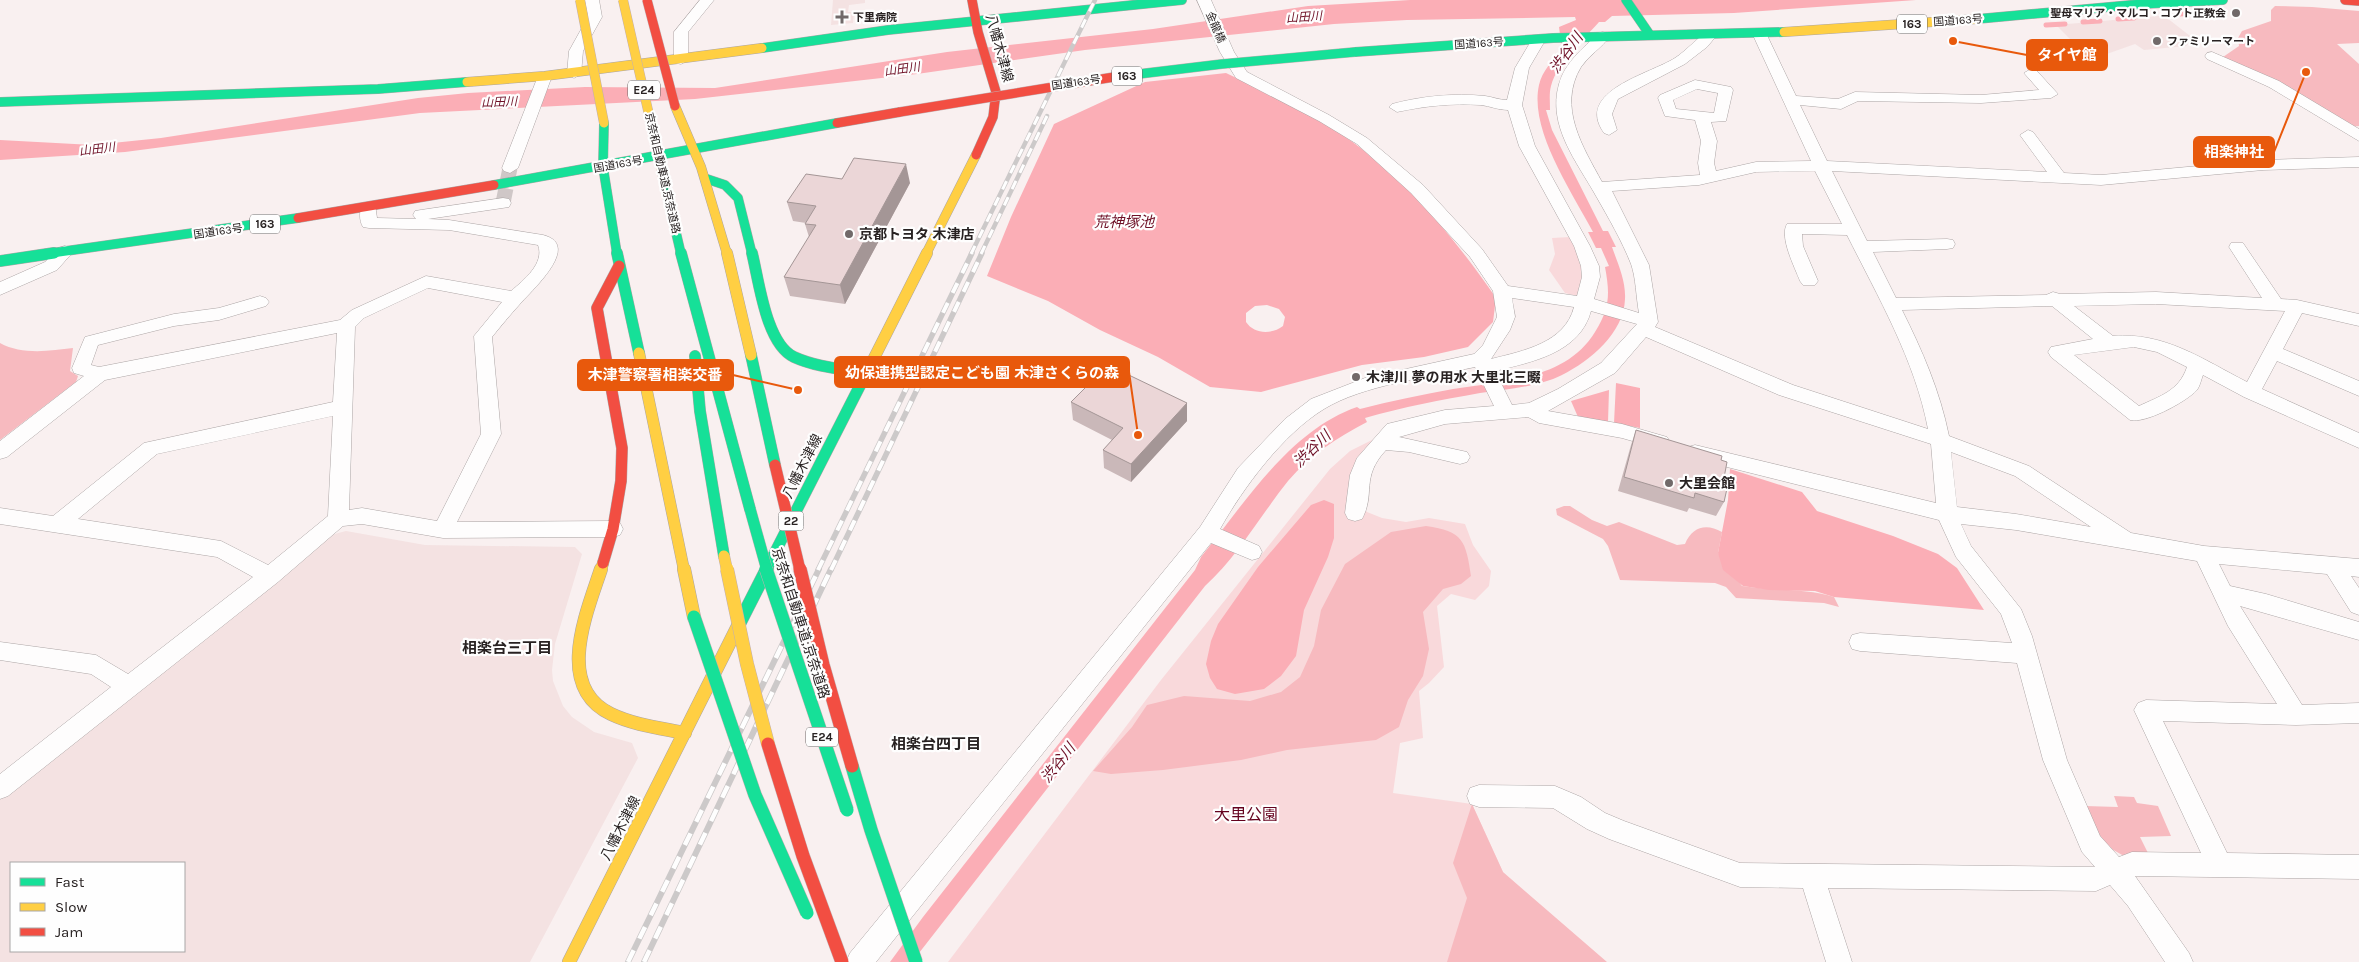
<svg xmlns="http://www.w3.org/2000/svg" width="2359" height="962" font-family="Karla,'Noto Sans JP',sans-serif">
  <rect width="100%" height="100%" fill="#f9f0f0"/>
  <path fill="#f4e2e2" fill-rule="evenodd" d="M833,0H865V3L849,5L848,12H854L853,23L831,25Z
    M2159,16L2167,18L2194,39L2186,46L2144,50L2135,44L2104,55H2086L2056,25Z
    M346,531L425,545L575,547L582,554L555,644L552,670L553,681L563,706L572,717L594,732L632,743L638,758L530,962H0V797L331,535ZM11,863H184V951H11Z"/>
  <path fill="#f9d9db" d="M1570,237L1583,263L1585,298L1565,293L1549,270L1555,254L1552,238Z
    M1376,438L1353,489L1367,512L1382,518L1406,522L1429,518L1465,524L1473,545L1491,571L1489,586L1475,600L1451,594L1437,606L1444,667L1429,683L1419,691L1423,738L1400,743L1393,793L1472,804L1503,872L1448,962H948L1161,680L1330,469L1350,451Z"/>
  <path fill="#f7babf" d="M2275,6L2312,7L2359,11V43L2337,44L2359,64V126L2350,127L2281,87L2223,57L2239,46L2238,38L2242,31L2271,21V10Z
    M0,343C22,355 49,351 73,348L70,371L78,376L76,382L0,440Z
    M1564,506H1570L1592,520L1607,526L1619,522L1677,545L1685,544C1692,527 1706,523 1722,532L1718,553L1742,586C1773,591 1804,588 1834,597L1839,607L1824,603L1736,598L1726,587L1715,583L1620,580L1608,546L1603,539L1557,515L1556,509Z
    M1426,526C1463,531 1466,541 1471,576L1461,584L1443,589L1423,612L1429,649L1423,676L1408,700L1399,727L1376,740L1287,750L1241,760L1163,770L1111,774L1093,771L1132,727L1147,705L1184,696L1250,701L1281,692L1300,677L1314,646L1321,610L1345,564L1391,532Z
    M2114,796L2134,797L2137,803L2158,806L2171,836L2140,837L2150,857L2124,856L2101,843L2085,806L2118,807Z
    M1472,804L1503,872L1607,962H1447L1467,898L1453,863Z"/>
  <path fill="#fbaeb6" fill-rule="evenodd" d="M1410,0H1916L1734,13L1612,16L1605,22H1599C1583,40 1558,61 1551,86C1549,93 1550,102 1550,110H1546L1552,130L1603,231H1608L1616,247H1612C1618,264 1626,281 1625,299C1624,333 1590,361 1562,375C1538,387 1507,389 1480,393C1441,400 1403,407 1365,418L1367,422C1337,438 1310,455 1288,481C1260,516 1238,556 1205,586L912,962H890L923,917L1195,570L1201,557C1244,504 1290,430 1357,407L1360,409C1391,401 1421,395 1453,389C1502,381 1566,380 1595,332C1610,308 1610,294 1605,267L1609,266L1601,248H1596L1588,232H1593C1572,192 1529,130 1539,85C1542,71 1553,60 1562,50L1559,27L1576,20L1575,17L1407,20L1334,24L1085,50L917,74L695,99L420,113L125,152L0,160V140L93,145L161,138L418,98L468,93L585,87L715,88L947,52L1153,29L1308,6Z
    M1226,73C1272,95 1321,117 1362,149C1416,191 1458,243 1496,298L1493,322L1468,347L1424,357L1362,365L1261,392L1210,387L1158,357L1100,330L1048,301L987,276L1011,217L1054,124L1145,82ZM1267,305L1279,309L1285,317L1283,326C1271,335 1254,334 1246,322V313L1255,306Z
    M1616,383L1640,388V428L1614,423Z
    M1609,390L1608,422L1578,417L1571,401Z
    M1730,469L1802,492L1817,511L1893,536L1938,554L1957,568L1984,610L1834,597L1815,591L1769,590L1743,586L1723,570L1718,553L1728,500Z
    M1324,500L1334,504V538L1328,557L1304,610L1296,656L1281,676L1264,689L1235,694L1217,689L1210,678L1206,664L1211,641L1218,624L1258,567L1311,505Z"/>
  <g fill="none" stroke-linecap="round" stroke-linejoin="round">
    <path stroke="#fbaeb6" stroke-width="5" d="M2179,14L2196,13
      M2118,19L2134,18
      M2083,22L2100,21
      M2046,25L2065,24"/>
    <path stroke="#cfc7c7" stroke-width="15" stroke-dasharray="15 8" stroke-linecap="butt" d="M503,203L510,168"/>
    <g stroke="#aca5a5" stroke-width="1">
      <path id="street" d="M585,0H599L602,17L583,51L581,74L574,78L567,74L569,51L588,17Z
        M700,0H714L688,32V60L681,64L676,63L674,60V32Z
        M1197,0H1211L1234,52L1247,72L1329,115L1367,138L1423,185L1482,249L1508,286L1577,296L1582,277L1581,266L1574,246L1519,146L1508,110C1498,110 1490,106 1481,105C1452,103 1425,106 1397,112L1389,107L1392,104C1422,96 1454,93 1485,96C1493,97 1499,100 1507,100L1515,68L1534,36H1544L1546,39L1529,68L1522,105L1535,146L1590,246L1599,266L1600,277L1594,299L1639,313C1636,297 1636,278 1631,264C1622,241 1608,217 1596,196C1577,162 1547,126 1559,84C1565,62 1583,49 1598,33L1603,32L1610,36C1602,48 1589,55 1581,67C1557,107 1583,147 1602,182L1700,175L1698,163L1701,141L1695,120L1665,116L1658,98L1660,95L1695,80L1731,87L1733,90L1726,121L1711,122L1717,141L1714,163L1716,171L1756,162L1811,161L1752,33L1759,29L1766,33L1796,96L1838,99L1855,92L1981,95L2039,90L2024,73L2031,69L2036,70L2058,94L2051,98L1981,103L1858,101L1841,109L1800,105L1827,161L2047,172L2020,135L2028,130L2033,132L2064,173L2101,175L2263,160L2359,157V167L2263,170L2101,185L1832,171L1867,241L1947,239L1953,240L1955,244L1953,248L1947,249L1873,252L1896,298L2046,295L2053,292L2060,294L2156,292L2262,298L2229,247L2231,243H2243L2281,299L2297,300L2359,314V326L2302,313L2283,349L2359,381V396L2277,361L2262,389L2359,433V448L2244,397L2203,375C2201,380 2200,386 2197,390C2186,402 2145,424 2130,420L2051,357L2048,352L2051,347L2093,339L2052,306L1902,310C1922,350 1940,391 1949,436L2029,466L2131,533L2204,546L2359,559V577L2351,576L2359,588V615L2351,612L2327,574L2219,564L2230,586L2266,594L2359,622V640L2240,606L2302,705L2359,703V723L2296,725L2163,721L2227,853L2359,855V879L2135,876L2189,953L2193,962H2165L2128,906L2110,885L2096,891L1828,888L1852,962H1826L1803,888L1740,887L1609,839L1587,829L1553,808L1479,807L1470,804L1467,796L1470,788L1479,785L1555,786L1581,797L1605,813L1624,821L1740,863L2095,867L2082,852L2043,760L2017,663L1860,651L1852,649L1849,642L1852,635L1860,633L2012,643L2001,614L1956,557L1939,520L1695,459L1688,457L1685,452L1688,447L1695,445L1936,503L1931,444L1779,395L1646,337L1615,373L1548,411L1622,424L1667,437L1670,442L1667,447L1660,449L1622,438L1539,423L1528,417L1445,424L1399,437L1467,452L1470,457L1467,462L1460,464L1409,452L1386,450C1360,478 1376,493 1362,519L1355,521L1348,519L1345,513L1350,475L1357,458L1387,424L1445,410L1494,406L1475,367C1430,377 1363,385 1324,409C1283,434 1243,488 1220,529L1259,546L1262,552L1259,558L1252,560L1211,543L876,962H846L850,953L1200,527L1238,468L1285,419L1311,399L1365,378L1474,354L1483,345L1497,317L1493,291L1470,257L1411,193L1357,144L1319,121L1236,78L1220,52ZM1697,89L1718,93L1714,113L1676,109L1673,100ZM1815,171L1842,224H1787C1779,237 1795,268 1800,281L1803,285H1815L1818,281L1803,246L1802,234L1847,235C1878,297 1915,360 1928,429L1793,385L1655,327L1658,322L1649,265L1612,191L1699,185L1756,172ZM1512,298L1574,307C1565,343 1523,351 1491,359L1510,330L1515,317ZM2156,304L2285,311L2247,382C2202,359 2165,332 2113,336L2074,306ZM1591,311L1637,324L1601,363L1558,389L1529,403L1512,405L1495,371C1532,362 1580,353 1591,311ZM2134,347L2157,352L2187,367C2179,391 2160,396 2139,406L2074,355ZM1951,452L2015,476L2091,527L2016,514L1957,507ZM1961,524L2016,530L2197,561L2228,626L2277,704L2146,700L2138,703L2134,710L2201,853L2132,852L2119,857L2100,836L2067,760L2032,636L2021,609L1971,546Z
        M1711,30L1718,34L1707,47L1685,64L1618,99L1612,114L1617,130L1609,135L1604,133C1574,91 1650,74 1675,58C1685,52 1703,32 1711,30Z
        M2212,52L2279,81L2359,129V141L2269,87L2207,59L2205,56L2207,53Z
        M545,72L552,76L518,168L510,173L504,171L502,168L538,76Z
        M503,198L509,199L511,203L509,207L428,219L449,220L543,235C583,245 531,291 520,304C510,315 501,326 492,337L501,434L457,522L613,521L620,523L623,529L620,535L613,537L443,538L362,524L343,526L278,582L8,796L0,799V774L111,687L91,674L0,660V642L96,655L128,674L253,577L217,557L0,524V508L53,516L144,443L333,402L337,333L105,380L7,457L0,459V441L84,376L74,373L72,368L85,337L174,314L219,308L260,296L266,298L269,302L266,306L219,320L174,326L98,345L91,365L99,367L340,320L352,310L426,276L511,291C524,280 545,263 538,245L449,230L369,228L363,227C359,221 359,210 363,204H375L377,218L416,219L413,215L415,211L421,210ZM428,288L502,302L474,336L481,434L437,521L362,508L349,510L355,327L364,318ZM333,416L328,516L268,565L221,541L78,519L157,454Z
        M65,246L71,248L73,252L57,270L0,295V282L45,262L59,248Z"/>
    </g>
    <g stroke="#aca5a5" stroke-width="10">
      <path id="fast-far2" d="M1626,0L1650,35
        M1977,19L2142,4L2223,0
        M762,48L888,30L1182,0
        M1355,52L1553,38L1784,32
        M0,102L378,89L467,82
        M604,123L603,167L617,254
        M707,179L725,185L738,198L752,254
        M664,181L681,254
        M494,185L837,123
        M45,254L298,218"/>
    </g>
    <g stroke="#aca5a5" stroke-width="12">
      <path id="fast-far1" d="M617,253L639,353
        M681,253L750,509
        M752,253C759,281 766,344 794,357C816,367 842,369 865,373
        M0,261L54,253
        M751,355L775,465
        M695,356L700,411L724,556
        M766,570L871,364"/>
    </g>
    <g stroke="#aca5a5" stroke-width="14">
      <path id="fast" d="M738,626L767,569"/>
    </g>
    <g stroke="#aca5a5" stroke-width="10">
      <path id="slow-far2" d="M1784,32L1977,19
        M467,82L545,76L762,48
        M675,106L701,167L727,254
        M926,254L976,155"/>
    </g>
    <g stroke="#aca5a5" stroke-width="12">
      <path id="slow-far1" d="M727,253L751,355
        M639,353L684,570
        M871,364L927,253
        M601,570L603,563"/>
    </g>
    <g stroke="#aca5a5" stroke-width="14">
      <path id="slow" d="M601,569C587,612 554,687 611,714C634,725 660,728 685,733
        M684,569L694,617
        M569,962L738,626"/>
    </g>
    <g stroke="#aca5a5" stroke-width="10">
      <path id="jam-far1" d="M972,0L978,32L996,92L993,117L976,155
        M2345,0L2359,1
        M837,123L900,112
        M298,218L494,185"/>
    </g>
    <g stroke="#aca5a5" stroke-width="12">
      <path id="jam" d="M603,563L613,529L621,481L622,448L597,308L619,266"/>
    </g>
    <use href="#street" fill="#fefdfd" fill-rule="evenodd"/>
    <use href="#fast-far2" stroke="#16e098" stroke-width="9"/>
    <use href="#fast-far1" stroke="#16e098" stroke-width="11"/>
    <use href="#fast" stroke="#16e098" stroke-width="13"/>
    <use href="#slow-far2" stroke="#ffcf43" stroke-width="9"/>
    <use href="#slow-far1" stroke="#ffcf43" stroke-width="11"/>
    <use href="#slow" stroke="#ffcf43" stroke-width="13"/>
    <use href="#jam-far1" stroke="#f24e42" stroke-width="9"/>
    <use href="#jam" stroke="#f24e42" stroke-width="11"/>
    <g stroke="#ccc9c9" stroke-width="4.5">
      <path id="rail-far2" d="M971,254L1095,0
        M981,254L1047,116"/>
    </g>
    <g stroke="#ccc9c9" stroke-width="5.5">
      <path id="rail-far1" d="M818,570L972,253
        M831,570L982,253"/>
    </g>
    <g stroke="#ccc9c9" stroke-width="6">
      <path id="rail" d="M628,962L819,569
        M644,962L831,569"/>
    </g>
    <use href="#rail-far2" stroke="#fefefe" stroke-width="3" stroke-dasharray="9" stroke-linecap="butt"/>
    <use href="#rail-far1" stroke="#fefefe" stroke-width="4" stroke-dasharray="11" stroke-linecap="butt"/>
    <use href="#rail" stroke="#fefefe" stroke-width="4.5" stroke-dasharray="13" stroke-linecap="butt"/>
    <g stroke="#c2afb1" stroke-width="10" stroke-linecap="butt">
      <path id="fast-bridge-far2" d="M1114,77L1222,64L1355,52"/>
    </g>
    <g stroke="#c2afb1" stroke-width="12" stroke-linecap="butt">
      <path id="fast-bridge-far1" d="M750,509L767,570"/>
    </g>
    <g stroke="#c2afb1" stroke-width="14" stroke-linecap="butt">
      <path id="fast-bridge" d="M766,569L847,810
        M694,617L755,795L807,913
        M852,766L871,830L916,962"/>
    </g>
    <g stroke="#c2afb1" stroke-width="10" stroke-linecap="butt">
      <path id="slow-bridge-far2" d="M580,0L604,123
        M623,0L664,181"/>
    </g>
    <g stroke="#c2afb1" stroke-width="12" stroke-linecap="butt">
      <path id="slow-bridge-far1" d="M724,556L727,570"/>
    </g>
    <g stroke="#c2afb1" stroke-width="14" stroke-linecap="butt">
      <path id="slow-bridge" d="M727,569L747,664L768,744"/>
    </g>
    <g stroke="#c2afb1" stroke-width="10" stroke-linecap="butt">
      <path id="jam-bridge-far2" d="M647,0L675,106
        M900,112L1114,77"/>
    </g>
    <g stroke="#c2afb1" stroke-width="12" stroke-linecap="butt">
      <path id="jam-bridge-far1" d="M775,465L800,570"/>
    </g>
    <g stroke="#c2afb1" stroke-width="14" stroke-linecap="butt">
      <path id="jam-bridge" d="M800,569L823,665L852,766
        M768,744L803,856L842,962"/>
    </g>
    <use href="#fast-bridge-far2" stroke="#16e098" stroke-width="9"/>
    <use href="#fast-bridge-far1" stroke="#16e098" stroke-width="11"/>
    <use href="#fast-bridge" stroke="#16e098" stroke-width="13"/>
    <use href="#slow-bridge-far2" stroke="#ffcf43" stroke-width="9"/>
    <use href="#slow-bridge-far1" stroke="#ffcf43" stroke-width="11"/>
    <use href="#slow-bridge" stroke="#ffcf43" stroke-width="13"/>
    <use href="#jam-bridge-far2" stroke="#f24e42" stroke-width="9"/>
    <use href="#jam-bridge-far1" stroke="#f24e42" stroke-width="11"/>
    <use href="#jam-bridge" stroke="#f24e42" stroke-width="13"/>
  </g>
  <path fill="#cab8b9" d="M842,179L910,183L845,304L790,296L784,277L809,237L805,224L806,223L793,221L787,202Z
    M1071,402L1187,403V421L1131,482L1104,468L1103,450L1112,440L1073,420Z
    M1636,430L1721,460L1724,502L1716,516L1689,508L1687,512L1618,491L1631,445Z"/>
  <path fill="#a49696" d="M906,164L910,183L845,304L840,285Z
    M1187,403V421L1131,482V464Z"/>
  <path fill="#ebd6d7" stroke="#a49696" d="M854,158L906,164L840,285L784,277L816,225L805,224L816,206L787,202L806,174L842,179Z
    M1108,365L1187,403L1131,464L1103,450L1123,428L1071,402Z
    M1636,430L1722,456L1721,460L1727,462L1723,483L1728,484L1724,502L1695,493L1694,498L1624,477Z"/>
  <g fill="#716a6a" stroke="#fefefe" stroke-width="2">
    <circle cx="2236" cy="13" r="5"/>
    <path d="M839.5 9.5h5v5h5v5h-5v5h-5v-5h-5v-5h5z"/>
    <circle cx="2157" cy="41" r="5"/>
    <circle cx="849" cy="234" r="5"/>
    <circle cx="1356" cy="377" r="5"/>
    <circle cx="1669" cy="483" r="5"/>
  </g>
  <g text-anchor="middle" stroke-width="4.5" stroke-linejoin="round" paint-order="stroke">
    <g font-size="11" font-weight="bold" fill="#282222" stroke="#fefefe" text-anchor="start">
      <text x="2226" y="17" text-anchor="end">聖母マリア・マルコ・コプト正教会</text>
      <text x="853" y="21">下里病院</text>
      <text x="2167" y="45">ファミリーマート</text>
    </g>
    <g font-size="11" fill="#282222" stroke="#fefefe">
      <text transform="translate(1958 20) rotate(-4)" y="4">国道163号</text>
      <text transform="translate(1216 27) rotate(66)" y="4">金龍橋</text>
      <text transform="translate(1479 43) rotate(-4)" y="4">国道163号</text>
      <text transform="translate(1076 82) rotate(-8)" y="4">国道163号</text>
      <text transform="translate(618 164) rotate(-10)" y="4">国道163号</text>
      <text transform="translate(663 173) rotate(77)" y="4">京奈和自動車道;京奈道路</text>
      <text transform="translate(218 231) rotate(-8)" y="4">国道163号</text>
    </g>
    <g font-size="12" font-style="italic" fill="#6f1127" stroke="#fefefe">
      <text transform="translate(1304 17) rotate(-4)" y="4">山田川</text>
      <text transform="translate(902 69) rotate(-8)" y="4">山田川</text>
      <text transform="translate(499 102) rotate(-2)" y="4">山田川</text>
      <text transform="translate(97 149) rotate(-7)" y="4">山田川</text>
    </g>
    <g fill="#fefefe" stroke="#686464" stroke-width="1">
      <rect x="1897" y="14.5" width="30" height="19" rx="4"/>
      <rect x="1112" y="66.5" width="30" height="19" rx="4"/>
      <rect x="628" y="80.5" width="32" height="19" rx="4"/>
      <rect x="250" y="214.5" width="30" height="19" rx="4"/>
      <rect x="778.5" y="511.5" width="25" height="19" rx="4"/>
      <rect x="806" y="727.5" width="32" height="19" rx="4"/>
    </g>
    <g font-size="12" font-weight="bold" fill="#282222">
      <text x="1912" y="28">163</text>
      <text x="1127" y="80">163</text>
      <text x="644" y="94">E24</text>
      <text x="265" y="228">163</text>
      <text x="791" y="525">22</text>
      <text x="822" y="741">E24</text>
    </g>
    <g font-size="14" fill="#282222" stroke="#fefefe">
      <text transform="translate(1000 48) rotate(75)" y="5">八幡木津線</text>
      <text transform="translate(802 466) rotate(-63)" y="5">八幡木津線</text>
      <text transform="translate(801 623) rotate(72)" y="5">京奈和自動車道;京奈道路</text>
      <text transform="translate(620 828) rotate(-63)" y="5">八幡木津線</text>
    </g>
    <g font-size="14" font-weight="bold" fill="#282222" stroke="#fefefe" text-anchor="start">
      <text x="859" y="239">京都トヨタ 木津店</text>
      <text x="1366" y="382">木津川 夢の用水 大里北三畷</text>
      <text x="1679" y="488">大里会館</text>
    </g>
    <g font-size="15" font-style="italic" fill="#6f1127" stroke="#fefefe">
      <text transform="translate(1566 53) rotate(-54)" y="5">渋谷川</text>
      <text x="1124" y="227">荒神塚池</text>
      <text transform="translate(1312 449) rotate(-44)" y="5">渋谷川</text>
      <text transform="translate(1058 763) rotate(-52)" y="5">渋谷川</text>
    </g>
    <g font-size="15" font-weight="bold" fill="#282222" stroke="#fefefe">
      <text x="507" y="653">相楽台三丁目</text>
      <text x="936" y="749">相楽台四丁目</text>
    </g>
    <g font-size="16" fill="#64021e" stroke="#fefefe">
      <text x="1246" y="820">大里公園</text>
    </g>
  </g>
  <path fill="none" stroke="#e8590c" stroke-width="2" d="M1953 41L2027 55M2306 72L2274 152M1138 435L1129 372M798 390L733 375"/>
  <g fill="#e8590c" stroke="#fefefe" stroke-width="2">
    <circle cx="1953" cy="41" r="5"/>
    <circle cx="2306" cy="72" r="5"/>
    <circle cx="1138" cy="435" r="5"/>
    <circle cx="798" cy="390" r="5"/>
  </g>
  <g fill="#e8590c" stroke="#e8590c" stroke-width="2">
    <rect x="2027" y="40" width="80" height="30" rx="5"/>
    <rect x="2194" y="137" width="80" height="30" rx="5"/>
    <rect x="835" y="357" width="294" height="30" rx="5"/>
    <rect x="578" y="360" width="155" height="30" rx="5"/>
  </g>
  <g font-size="15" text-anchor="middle" font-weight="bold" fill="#fff">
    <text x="2067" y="60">タイヤ館</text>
    <text x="2234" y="157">相楽神社</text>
    <text x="982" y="378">幼保連携型認定こども園 木津さくらの森</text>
    <text x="655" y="380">木津警察署相楽交番</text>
  </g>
  <rect x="10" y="862" width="175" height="90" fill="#fefefe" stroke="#a8a6a6"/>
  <rect x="20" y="878" width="25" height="8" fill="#16e098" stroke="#a8a6a6"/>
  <text x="55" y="887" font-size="15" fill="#282222">Fast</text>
  <rect x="20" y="903" width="25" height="8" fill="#ffcf43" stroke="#a8a6a6"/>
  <text x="55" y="912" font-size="15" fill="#282222">Slow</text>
  <rect x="20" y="928" width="25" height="8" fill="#f24e42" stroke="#a8a6a6"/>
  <text x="55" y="937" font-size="15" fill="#282222">Jam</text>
</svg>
